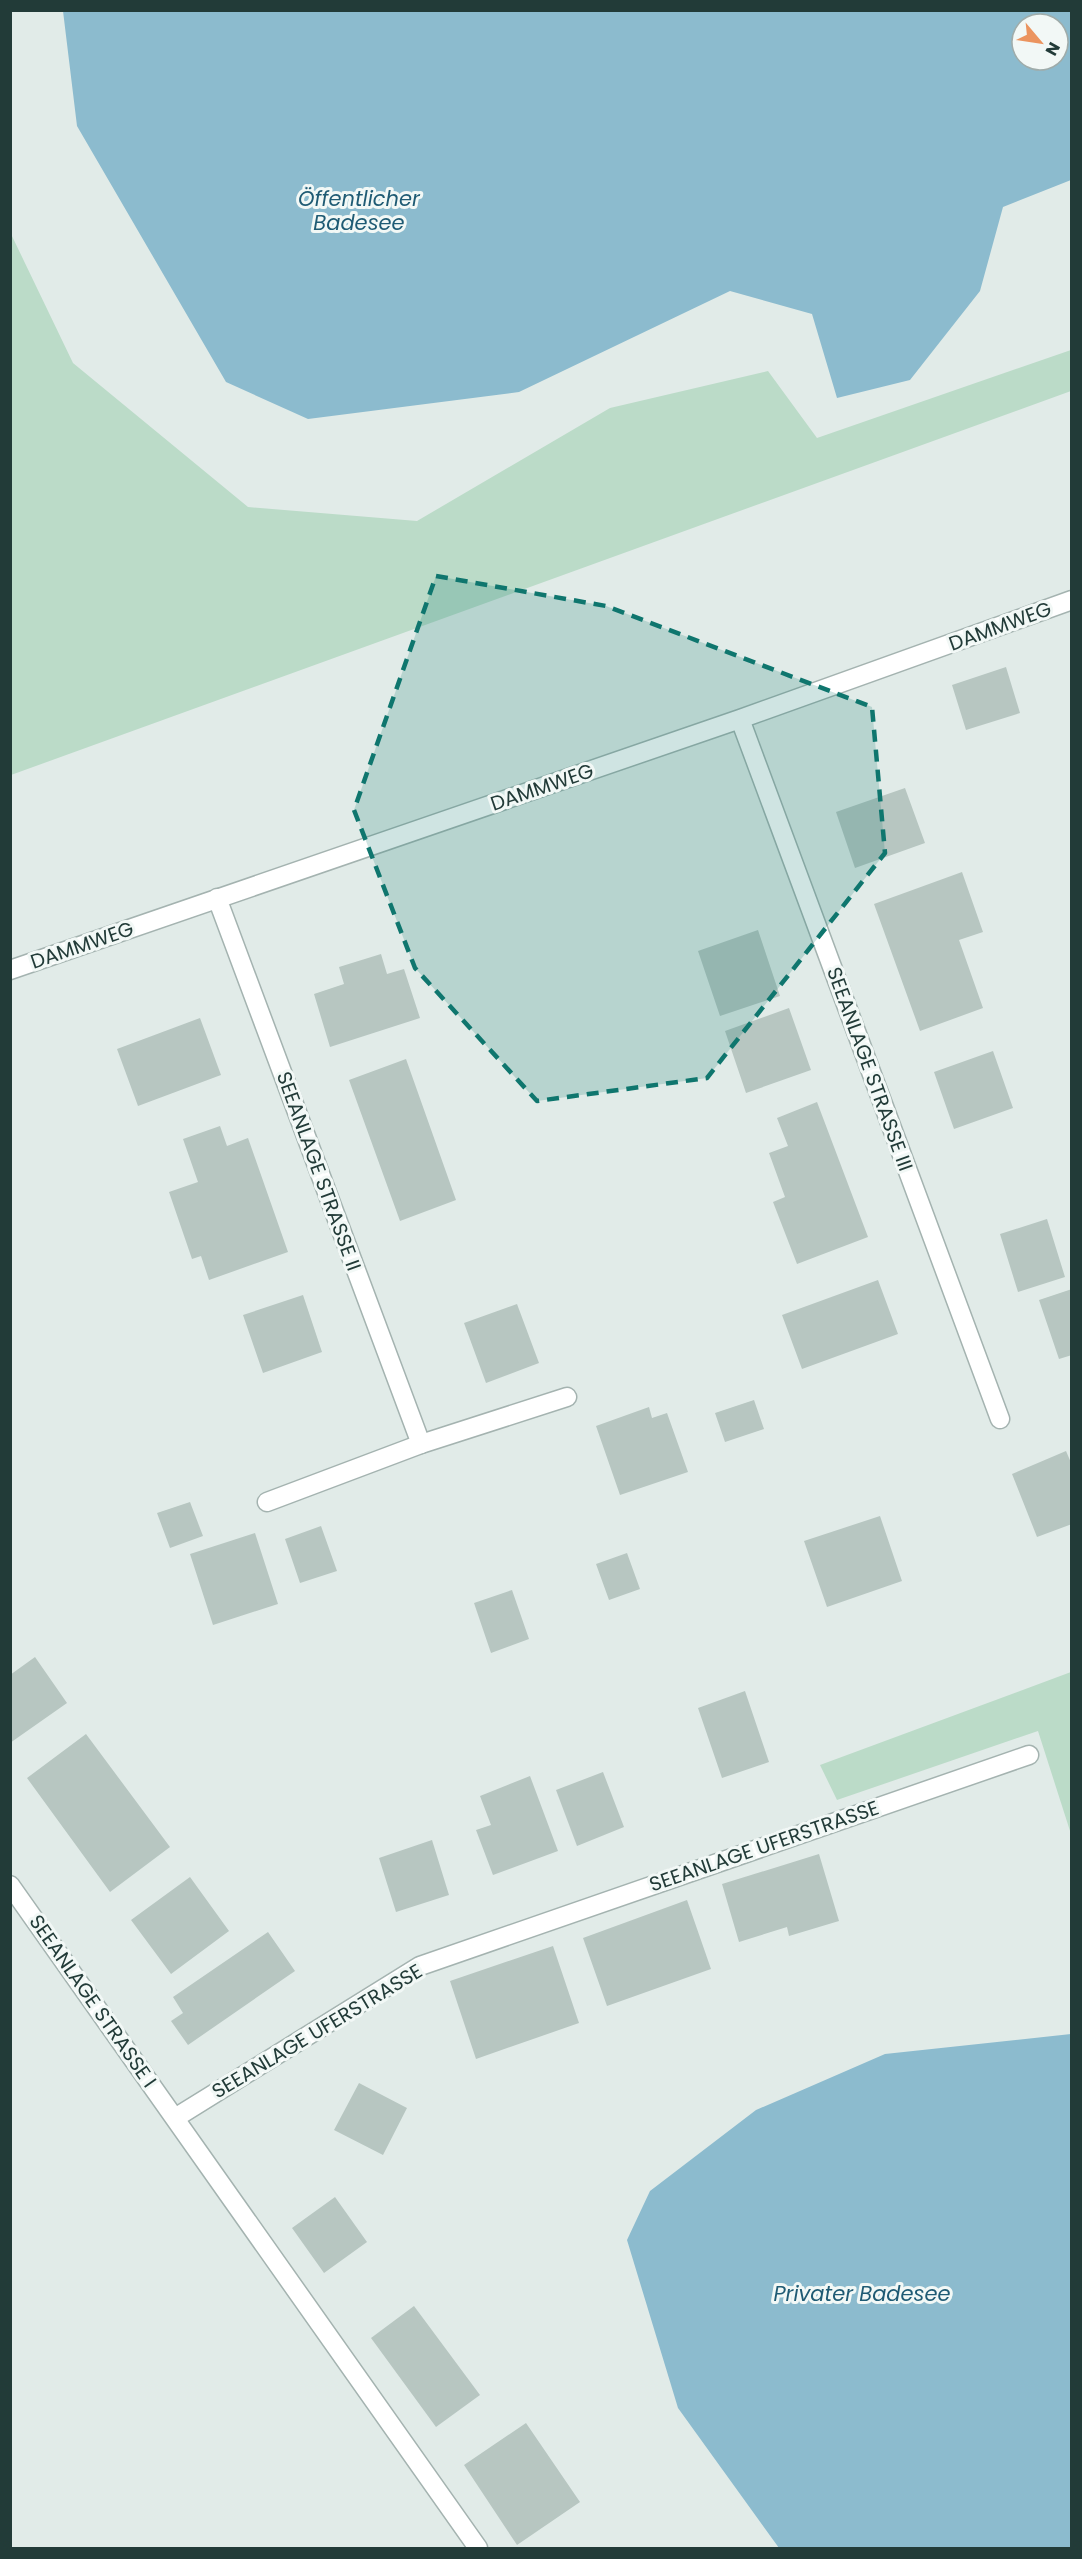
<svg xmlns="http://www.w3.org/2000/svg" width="1082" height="2559" font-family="Poppins,sans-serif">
  <rect width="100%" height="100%" fill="#e1ebe8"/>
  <path fill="#bbdbc8" d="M11,234L73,363L248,507L417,521L610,408L768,371L817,438L1071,350V391L11,775Z
    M1071,1672V1834L1038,1731L837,1800L820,1765Z"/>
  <path fill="#8cbbce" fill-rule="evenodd" d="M63,11H1071V180L1003,207L980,291L910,380L837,398L812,314L730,291L519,392L308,419L226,382L77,126ZM1022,24H1058V60H1022Z
    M1071,2034V2548H779L678,2408L627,2240L650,2191L756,2110L885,2054Z"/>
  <path fill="#b7c6c1" d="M1006,667L1020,713L966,730L952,685Z
    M905,788L925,843L855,868L836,812Z
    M962,872L983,932L959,940L983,1008L920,1031L874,904Z
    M758,930L780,996L720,1016L698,951Z
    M381,954L387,974L404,969L420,1018L330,1047L314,994L344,984L339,967Z
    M789,1008L811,1070L746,1093L725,1031Z
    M200,1018L221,1075L138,1106L117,1049Z
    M993,1051L1013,1108L954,1129L934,1072Z
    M406,1059L456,1200L400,1221L349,1080Z
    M817,1102L868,1237L797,1264L773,1202L785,1197L769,1153L788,1146L777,1118Z
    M220,1126L227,1146L248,1138L288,1252L209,1280L201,1256L192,1259L169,1192L198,1182L183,1139Z
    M1047,1219L1065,1277L1018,1292L1000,1234Z
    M878,1280L898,1334L802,1369L782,1315Z
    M1072,1289V1355L1059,1359L1039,1300Z
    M303,1295L322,1352L263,1373L243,1315Z
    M517,1304L539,1363L486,1383L464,1323Z
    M754,1400L764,1429L725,1442L715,1413Z
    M649,1407L652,1418L667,1413L688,1472L620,1495L596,1426Z
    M1066,1451L1072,1465V1524L1037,1537L1012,1474Z
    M190,1502L203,1536L170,1548L157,1513Z
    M880,1516L902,1581L827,1607L804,1541Z
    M321,1526L337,1571L300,1583L285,1539Z
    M255,1533L278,1604L213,1625L190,1554Z
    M627,1553L640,1589L609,1600L596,1564Z
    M512,1590L529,1639L491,1653L474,1603Z
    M35,1657L67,1703L10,1743V1675Z
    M745,1691L769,1762L722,1778L698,1708Z
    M86,1734L170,1847L110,1892L27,1778Z
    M603,1772L624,1827L577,1846L556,1790Z
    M530,1776L558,1851L493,1875L476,1830L491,1825L480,1796Z
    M432,1840L449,1895L396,1912L379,1858Z
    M819,1854L839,1921L789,1936L787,1927L739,1942L722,1884Z
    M190,1877L229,1931L171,1974L131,1920Z
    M687,1900L711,1969L607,2006L583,1938Z
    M268,1932L295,1971L188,2045L171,2021L183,2013L173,1997Z
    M553,1946L579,2023L476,2059L450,1981Z
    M359,2083L407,2108L383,2155L334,2130Z
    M335,2197L367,2242L324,2273L292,2228Z
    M414,2306L480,2395L436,2427L371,2338Z
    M526,2423L580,2502L517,2545L464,2465Z"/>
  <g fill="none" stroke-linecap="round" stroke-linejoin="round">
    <g stroke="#a4b3b0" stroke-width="21">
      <path id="lane" d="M267,1502L421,1444L567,1397"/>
    </g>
    <g stroke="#a4b3b0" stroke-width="21">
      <path id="street" d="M740,719L1000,1419
        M217,898L421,1444
        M10,970L740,719L1072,600
        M10,1885L478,2548
        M175,2118L420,1966L1029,1755"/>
    </g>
    <use href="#lane" stroke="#fff" stroke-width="18"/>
    <use href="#street" stroke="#fff" stroke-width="18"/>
  </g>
  <path fill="#0f766e" fill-opacity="0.2" stroke="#0f766e" stroke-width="4.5" stroke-dasharray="12 8" stroke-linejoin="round" d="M436,576L606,606L872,707L885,853L707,1078L537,1101L415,968L354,810Z"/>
  <g text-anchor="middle" stroke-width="6" stroke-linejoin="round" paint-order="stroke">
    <g font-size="20" fill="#223b38" stroke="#f2f8f6">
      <text transform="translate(1000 626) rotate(-20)" y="7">DAMMWEG</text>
      <text transform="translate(542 787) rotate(-19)" y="7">DAMMWEG</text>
      <text transform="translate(82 945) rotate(-19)" y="7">DAMMWEG</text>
      <text transform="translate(870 1069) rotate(70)" y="7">SEEANLAGE STRASSE III</text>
      <text transform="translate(319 1171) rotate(70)" y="7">SEEANLAGE STRASSE II</text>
      <text transform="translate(764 1846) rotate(-19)" y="7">SEEANLAGE UFERSTRASSE</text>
      <text transform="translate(93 2001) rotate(55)" y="7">SEEANLAGE STRASSE I</text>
      <text transform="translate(317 2031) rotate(-31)" y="7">SEEANLAGE UFERSTRASSE</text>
    </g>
    <g font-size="21" font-style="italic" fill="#1f5b74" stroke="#f2f8f6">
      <text x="359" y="206">Öffentlicher<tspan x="359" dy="24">Badesee</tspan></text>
      <text x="862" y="2301">Privater Badesee</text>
    </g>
  </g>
  <rect width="1082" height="2559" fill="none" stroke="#223b38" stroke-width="24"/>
  <g transform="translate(1040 42) rotate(119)"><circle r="28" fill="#f2f8f6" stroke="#9facaa" stroke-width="1.5"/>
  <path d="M0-4.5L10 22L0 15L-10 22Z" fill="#eb945f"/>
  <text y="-9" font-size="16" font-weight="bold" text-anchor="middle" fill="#223b38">N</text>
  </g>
</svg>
